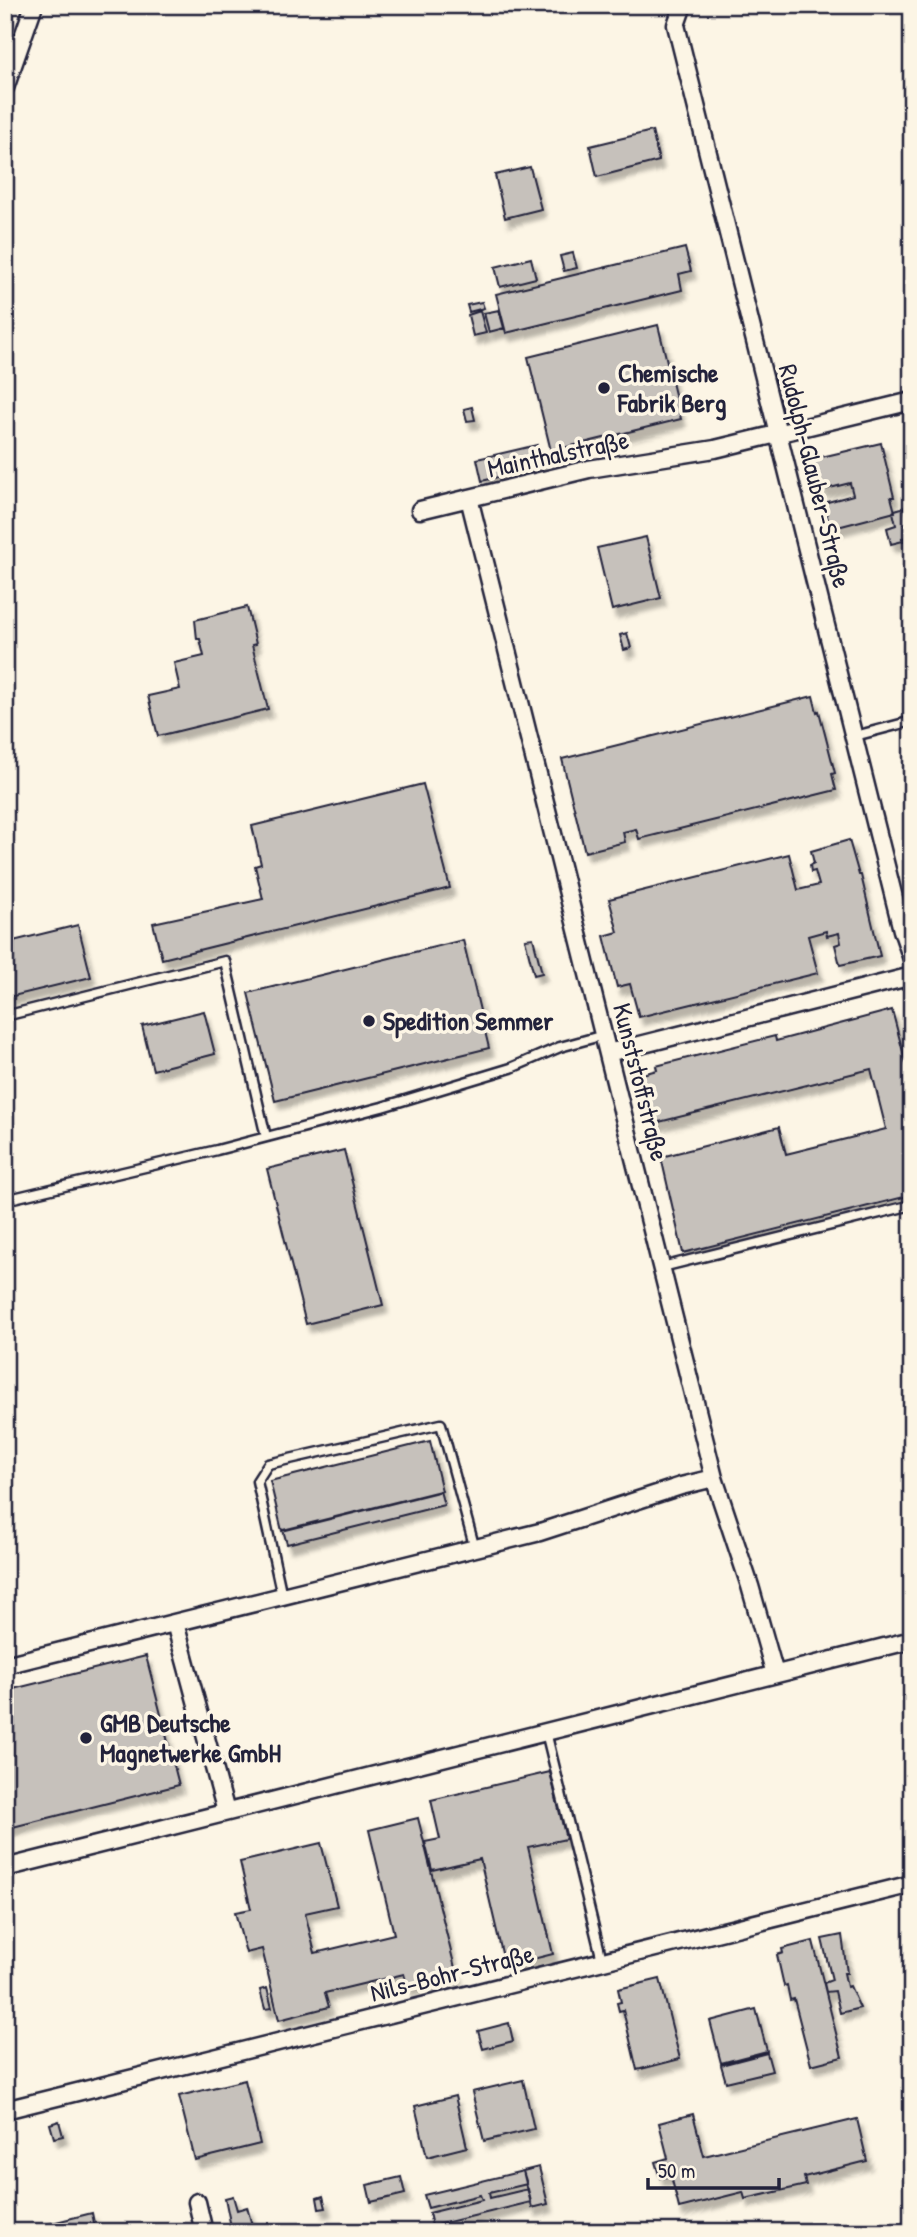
<svg xmlns="http://www.w3.org/2000/svg" width="917" height="2237" font-family="'Patrick Hand',sans-serif">
  <defs>
    <filter id="shadow"><feDropShadow dx="4.5" dy="8" stdDeviation="2" flood-color="#0004"/></filter>
  </defs>
  <rect width="100%" height="100%" fill="#fcf5e5"/>
  <filter id="ink" filterUnits="userSpaceOnUse"><feTurbulence type="fractalNoise" baseFrequency=".0143" numOctaves="2"/><feDisplacementMap in="SourceGraphic" scale="14" xChannelSelector="R" yChannelSelector="G"/><feConvolveMatrix kernelMatrix="1 2 1 2 8 2 1 2 1" color-interpolation-filters="sRGB"/></filter>
  <g filter="url(#ink)">
    <path fill="#c6c1bb" stroke="#22223b" stroke-width="2" filter="url(#shadow)" d="M652,131L659,161L597,177L590,146Z
      M530,167L541,209L505,218L495,175Z
      M685,248L691,271L679,274L682,290L506,333L496,294Z
      M573,253L577,268L564,271L560,256Z
      M531,258L536,278L500,287L495,267Z
      M482,302L484,308L469,312L467,305Z
      M499,310L504,328L489,332L484,313Z
      M480,311L486,333L473,336L468,315Z
      M658,325L681,419L551,451L528,357Z
      M472,407L475,420L467,421L464,409Z
      M881,443L894,497H891L895,512L830,529L824,503L853,495L850,483L822,490L813,459Z
      M537,445L542,466L482,481L477,459Z
      M905,507L909,523L904,524L907,537L902,538L903,541L891,544L887,528L896,525L893,512L895,510Z
      M646,537L661,598L612,610L597,548Z
      M247,607L256,644L252,645L268,709L158,736L148,696L180,689L174,663L204,656L200,639H197L195,620Z
      M627,633L631,648L624,650L620,635Z
      M813,696L817,712L819,711L835,773L832,774L836,790L639,839L636,829L623,832L625,842L585,852L562,759Z
      M423,784L450,888L162,959L153,923L263,899L255,866L261,864L252,826Z
      M849,840L859,875H861L880,956L840,965L835,945L841,943L839,933L827,936L826,931L808,936L818,973L639,1017L630,984L617,987L604,936L618,932L609,899L789,854L798,890L819,885L815,871L811,872L810,865L814,863L811,851Z
      M78,925L91,977L5,998V943Z
      M533,938L542,973L534,975L525,939Z
      M463,940L489,1048L275,1101L248,993Z
      M892,1010L912,1086V1195L683,1253L661,1157L779,1127L786,1154L886,1129L871,1069L651,1124L639,1075L657,1070L656,1066L775,1036L776,1041Z
      M204,1011L215,1054L153,1070L142,1026Z
      M344,1150L383,1305L306,1324L267,1169Z
      M430,1441L442,1491L282,1531L270,1481Z
      M440,1491L444,1505L287,1544L283,1530Z
      M146,1656L179,1785L5,1829V1691Z
      M550,1772L566,1839L528,1847L553,1954L505,1966L480,1859L432,1870L425,1842L440,1839L431,1800Z
      M418,1818L457,1976L408,1988L404,1974L325,1993L329,2007L279,2020L262,1949L246,1953L235,1912L251,1909L240,1862L321,1843L337,1906L305,1913L315,1953L394,1934L369,1830Z
      M842,1935L847,1973H844L847,1987L850,1986L860,2008L840,2013L835,1991L826,1992L824,1983L832,1980L822,1939Z
      M813,1941L842,2057L811,2065L794,1999L790,2000L787,1985L784,1986L777,1955L783,1953L782,1949Z
      M660,1979L680,2059L637,2070L623,2010L619,2011L617,2003L621,2002L618,1989Z
      M267,1988L272,2008L265,2009L260,1990Z
      M756,2009L767,2051L721,2063L710,2021Z
      M509,2023L513,2041L483,2049L478,2031Z
      M767,2053L772,2071L726,2082L721,2065Z
      M245,2080L260,2144L195,2160L179,2096Z
      M523,2080L534,2129L484,2141L472,2092Z
      M455,2096L467,2147L427,2157L415,2106Z
      M693,2114L704,2156L857,2119L867,2161L804,2177L806,2185L745,2199L743,2192L679,2208L671,2176L660,2178L655,2162L668,2158L659,2123Z
      M59,2121L63,2136L54,2138L50,2124Z
      M539,2167L548,2204L532,2208L523,2171Z
      M523,2171L527,2184L489,2193L490,2198L528,2189L531,2202L432,2226L429,2213L482,2200L480,2195L428,2208L424,2195Z
      M401,2177L405,2194L371,2202L367,2185Z
      M233,2196L237,2210L247,2207L253,2229L232,2232L225,2198Z
      M323,2196L326,2208L319,2209L317,2198Z
      M92,2213L96,2232H41L40,2226Z
      M377,2225L378,2232H360L359,2229Z"/>
    <g fill="none" stroke-linecap="round" stroke-linejoin="round">
      <g stroke="#22223b" stroke-width="13">
        <path id="service" d="M855,736L912,721
          M5,1016L225,961L266,1137
          M5,1200L217,1150L382,1107L511,1068L560,1047L604,1035
          M662,1267L912,1205
          M282,1596L257,1481L268,1464L441,1424L475,1549
          M546,1732L602,1960"/>
      </g>
      <g stroke="#22223b" stroke-width="21">
        <path id="minor" d="M683,5L676,25L902,930L912,959
          M5,88L34,5
          M469,498L714,1478L750,1586L775,1674
          M420,510L589,469L715,449L912,401
          M608,1053L912,976
          M175,1623L226,1812
          M5,1665L540,1532L681,1486L714,1478
          M5,1868L912,1640
          M5,2110L912,1884
          M197,2202L204,2232"/>
      </g>
      <use href="#service" stroke="#fcf5e5" stroke-width="8"/>
      <use href="#minor" stroke="#fcf5e5" stroke-width="16"/>
    </g>
  </g>
  <g fill="#22223b" stroke="#fcf5e5" stroke-width="2.5">
    <circle cx="604" cy="388" r="7"/>
    <circle cx="369" cy="1021" r="7"/>
    <circle cx="86" cy="1738" r="7"/>
  </g>
  <g text-anchor="middle" stroke-width="7" stroke-linejoin="round" paint-order="stroke">
    <g font-size="26" font-weight="bold" fill="#22223b" stroke="#fcf5e5" text-anchor="start">
      <text x="618" y="382">Chemische<tspan x="618" dy="30">Fabrik Berg</tspan></text>
      <text x="383" y="1030">Spedition Semmer</text>
      <text x="100" y="1732">GMB Deutsche<tspan x="100" dy="30">Magnetwerke GmbH</tspan></text>
    </g>
    <g font-size="26" fill="#22223b" stroke="#fcf5e5">
      <text transform="translate(558 454) rotate(-12)" y="9">Mainthalstraße</text>
      <text transform="translate(815 476) rotate(76)" y="9">Rudolph-Glauber-Straße</text>
      <text transform="translate(641 1082) rotate(76)" y="9">Kunststoffstraße</text>
      <text transform="translate(452 1973) rotate(-14)" y="9">Nils-Bohr-Straße</text>
    </g>
  </g>
  <rect width="917" height="2237" fill="none" stroke="#fcf5e5" stroke-width="28"/>
  <rect x="14" y="14" width="889" height="2209" fill="none" stroke="#22223b" stroke-width="2.5" filter="url(#ink)"/>
  <path d="M648 2178v10h131v-10" fill="none" stroke="#22223b" stroke-width="3.5"/>
  <text x="658" y="2178" font-size="21" fill="#22223b" stroke="#fcf5e5" stroke-width="5" paint-order="stroke">50 m</text>
</svg>
